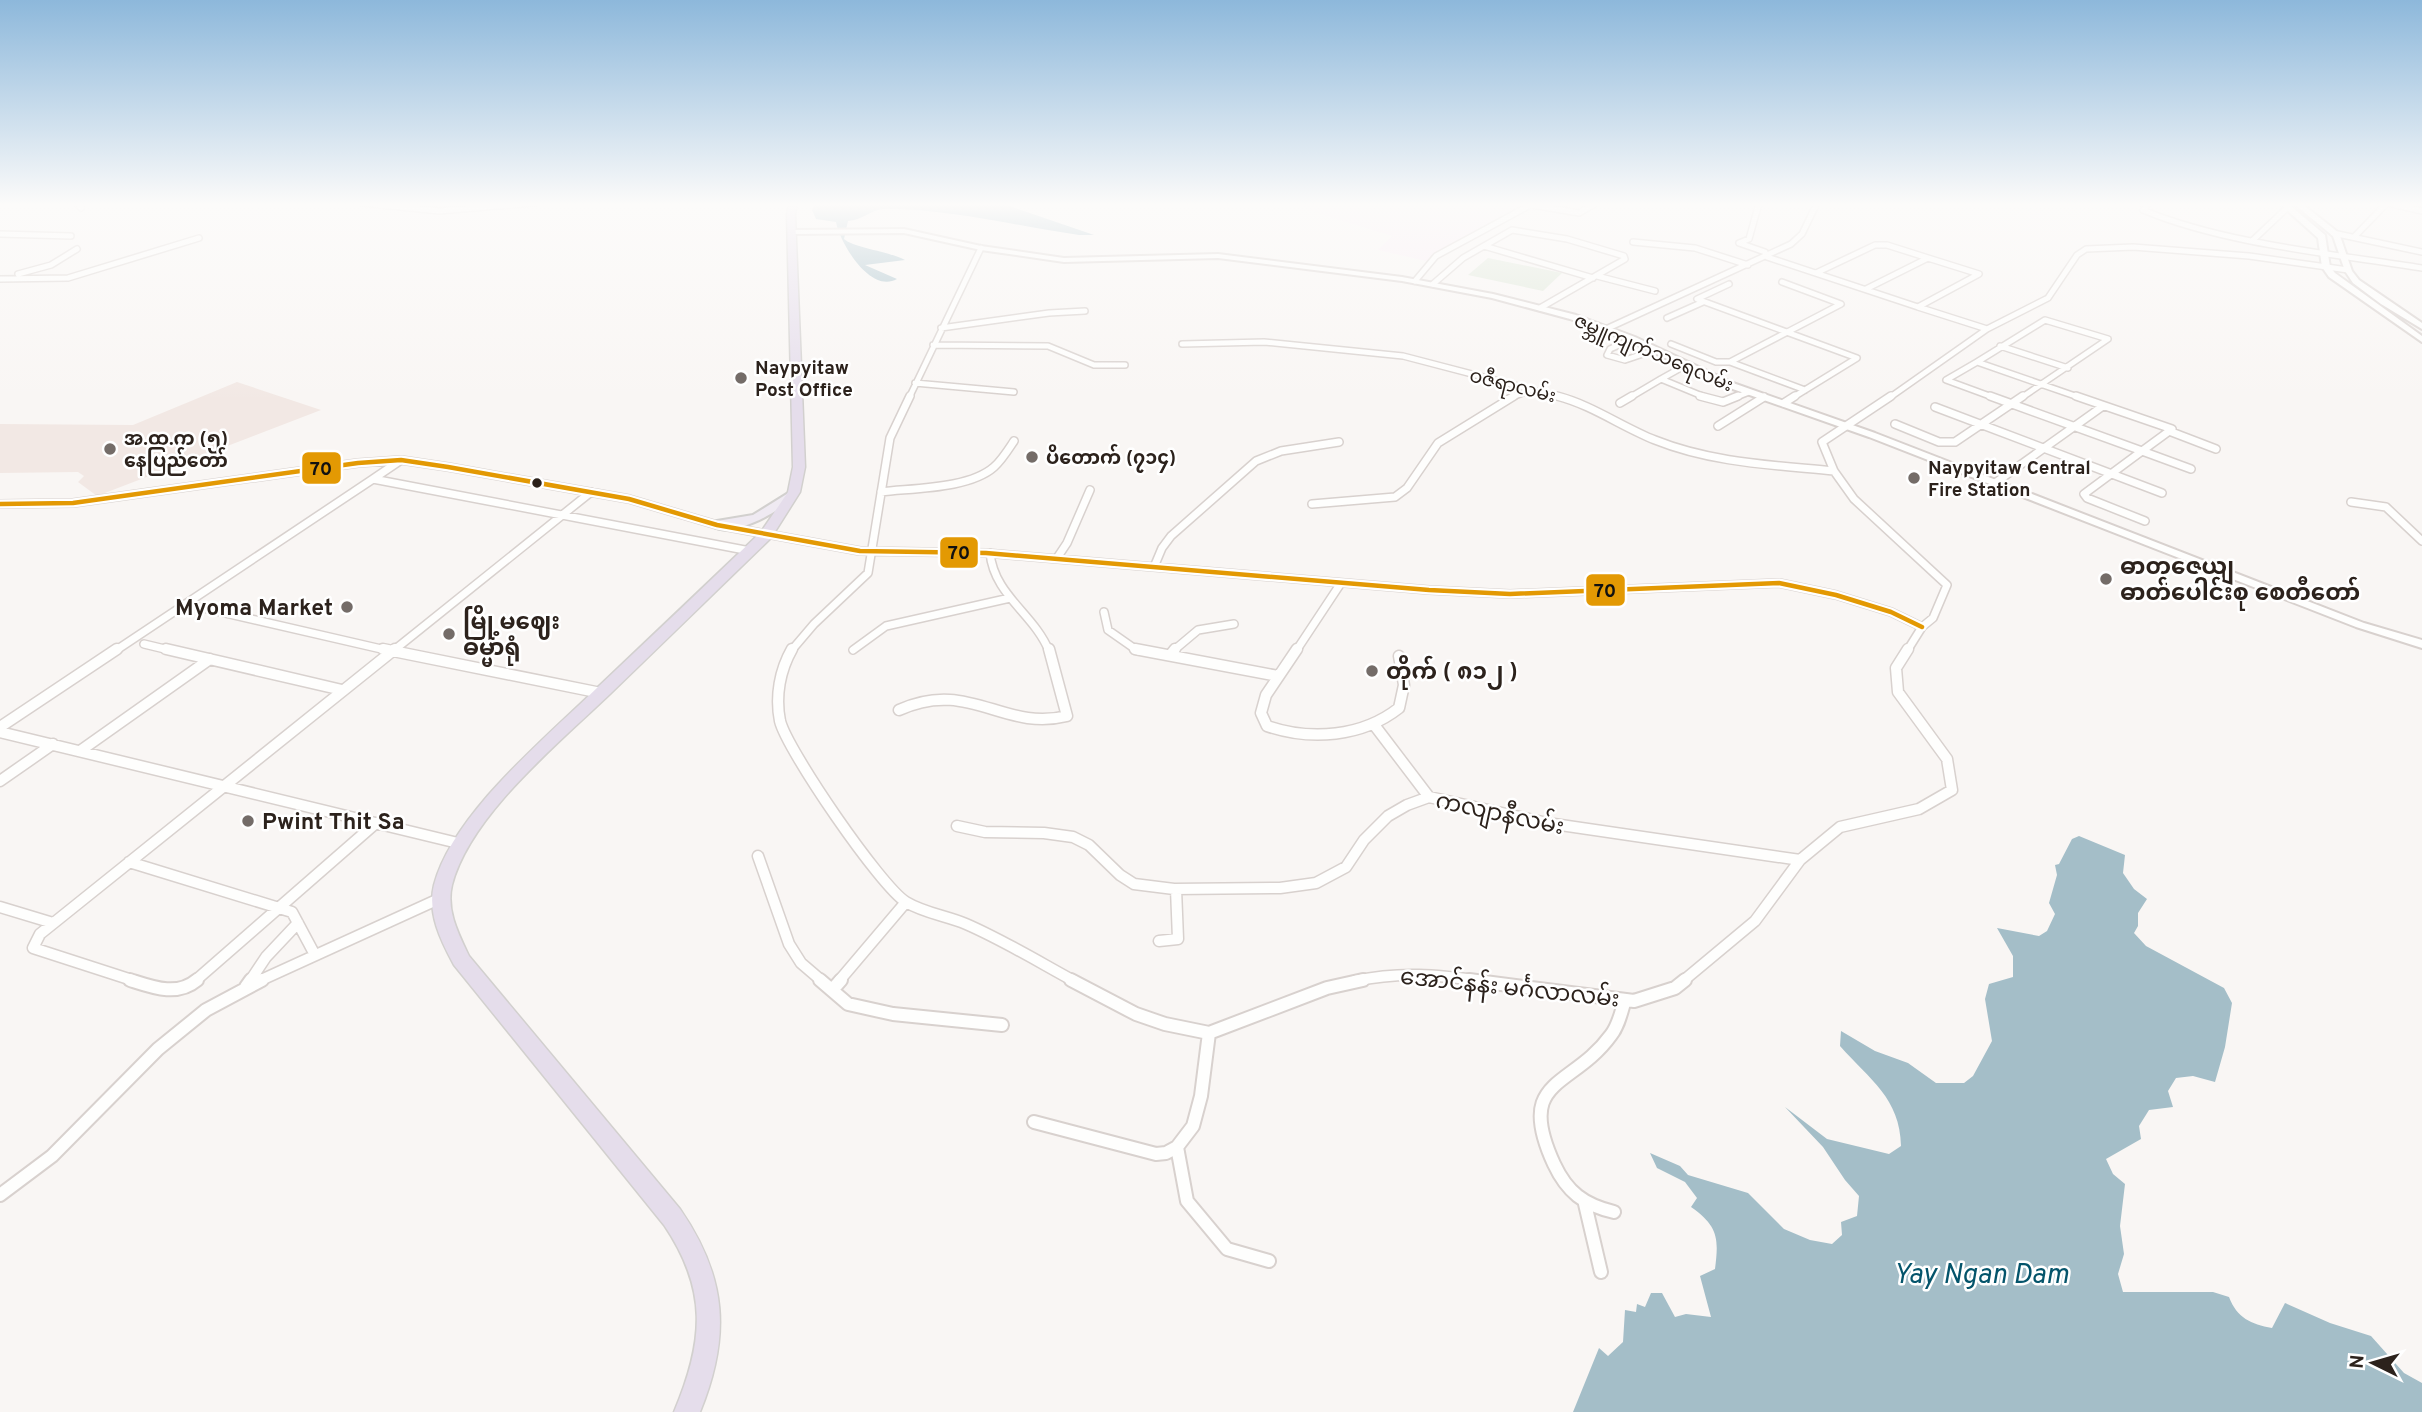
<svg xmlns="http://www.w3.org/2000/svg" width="2422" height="1412" font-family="Overpass,'Noto Sans Myanmar',sans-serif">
  <rect width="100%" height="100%" fill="#f9f6f4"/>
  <path fill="#f2e8e4" d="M237,382L321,410L97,496L78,482L84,476L78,472L0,473V424L133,425Z"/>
  <path fill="#faedf5" d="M1293,203H1529L1426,261L1378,250L1392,236L1320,214Z"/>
  <path fill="#dee7d8" d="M1488,258L1562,273L1543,291L1468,275Z"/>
  <path fill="#a4bec8" d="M816,203H1001L1094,235H1079C1017,226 946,208 884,209C872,209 863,220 848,221L844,239C854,248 888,251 905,260L865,265L897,279C870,294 840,243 836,222L816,219L812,210Z
    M2079,836L2125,855L2123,873L2134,889L2147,899L2138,913V926L2134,933L2146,946L2224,988L2232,1003L2225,1047L2215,1082L2193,1076L2176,1078L2168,1091L2173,1107L2149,1110L2139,1126L2141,1139L2106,1159L2113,1174L2125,1184L2120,1226L2124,1254L2118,1274L2123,1292H2213L2229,1297C2237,1318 2251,1324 2272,1328L2285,1303L2330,1323L2371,1336L2404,1373L2422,1383V1412H1573L1599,1348L1608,1356L1623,1342L1625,1310L1636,1312L1637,1304L1645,1307L1651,1293H1662L1675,1317L1686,1314L1711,1317L1700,1276L1715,1269C1719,1238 1718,1226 1691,1207L1697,1198L1685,1182L1657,1168L1650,1153L1680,1166L1688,1175L1748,1193L1784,1229L1810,1240L1832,1244L1842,1235L1841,1222L1857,1216L1859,1196L1845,1180L1823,1147L1785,1107L1827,1139L1889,1154L1901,1146C1900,1098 1870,1080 1840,1046L1841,1031L1875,1051L1908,1063L1936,1083H1964L1973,1076L1992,1041L1985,999L1989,984L2013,977V956L1997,928L2039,936L2047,931L2055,914L2049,903L2057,875L2055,865L2059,864L2072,839Z"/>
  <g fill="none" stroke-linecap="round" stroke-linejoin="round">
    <g stroke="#d8d1ce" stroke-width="8">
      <path id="street-far3" d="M77,203L81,208
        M361,203L439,211L535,203
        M1759,203L1749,239L1739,243L1765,252
        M2148,203L2143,210C2224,244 2334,254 2422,268
        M2388,203L2422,211
        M1532,205L1579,213L1596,203
        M2333,233L2422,252
        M0,234L71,236
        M2355,236L2387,203
        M2252,241L2287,208
        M1633,242L1695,248L1748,265
        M1484,246L1593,278
        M1767,257L1918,307
        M1928,258L1979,274L1918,307L1987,329
        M1816,273L1875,245H1887L1928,258L1866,289
        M18,274L51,265L77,249
        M1597,276L1655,291
        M0,279L68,278L199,238
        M1415,281L1436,256L1534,203
        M1433,284L1463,258L1512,230L1567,239L1624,256L1625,259L1540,308
        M1729,284L1697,299L1857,358L1792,398
        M1667,318L1703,302
        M941,328L1049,313L1085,311
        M1606,329L1791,244L1802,234L1817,203
        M1632,339L1610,349L1607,355L1625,360L1655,350
        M1182,344L1264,342L1403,356L1564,398
        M1671,344L1716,362H1730L1805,390
        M933,345L1048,346L1094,365H1125
        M2000,346L2068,368
        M1730,362L1841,304L1782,282
        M1977,362L2045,320L2108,339L2021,398
        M1661,379L1686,365
        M915,383L1014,392
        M909,398L981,248
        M1510,398L1530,390
        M1629,398L1661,379L1707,398
        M1734,398L1749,392
        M1889,398L1987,329L2048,298L2077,255L2086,249L2133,247L2249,256L2348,270
        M1995,398L1946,380L1977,362L2081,398"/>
    </g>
    <g stroke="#d8d1ce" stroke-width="10">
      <path id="street-far2" d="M1557,396C1592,405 1622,427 1655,440C1712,463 1774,465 1834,471
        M1700,396L1723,402L1738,396
        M1891,396L1822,442L1834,471L1854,499L1947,585L1933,618L1922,627L1907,651
        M1990,396L2142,451
        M2076,396L2172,429L2142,451
        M1620,403L1632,396
        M1784,403L1795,396
        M1935,407L2162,493
        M1895,424L1939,442H1955L2023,396
        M1718,426L1764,397
        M2169,431L2216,449
        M2142,451L2191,469
        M2142,451L2084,494L2087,498L2145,521
        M401,460L373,479L750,551
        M1995,483L2103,406
        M881,492C913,488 969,489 994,467C1002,460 1008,450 1014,441
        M2351,502L2386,507L2422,541
        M0,504L73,503L358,463L401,460L448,467L629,499L717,525L860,551L986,553L1429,590L1510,594L1779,583L1836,595L1891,612L1922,627
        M1312,504L1395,497L1407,488L1438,443L1514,396
        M990,553C994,595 1034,614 1049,651
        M1057,558L1067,543L1090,490
        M1154,567L1162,548L1171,536L1256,461L1281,451L1339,442
        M186,604L390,651
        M1104,612L1108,630L1138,651
        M144,644L173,651
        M853,650L886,626L1010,598
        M115,651L373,479
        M393,651L591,492
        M791,651L814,624L868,573L890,438L910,396
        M1173,651L1198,630L1234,624
        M1296,651L1341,583"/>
    </g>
    <g stroke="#d8d1ce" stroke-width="13">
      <path id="street-far1" d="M166,649L342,690
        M383,649L601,693
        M792,649C780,670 775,696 780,721C787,750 881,887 906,902C924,913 947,916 966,924C1003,940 1039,962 1074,981
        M1135,649L1278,676
        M1297,649L1266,695L1261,713L1267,726C1311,741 1362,737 1399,708L1404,685L1399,656
        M1171,654L1175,649
        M899,710C969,678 1003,732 1067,716L1049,649
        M1375,726L1429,797
        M0,727L117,649
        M0,732L462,844
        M80,751L210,659
        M0,781L53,744
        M957,826L985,832L1044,833L1073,837L1089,845L1120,875L1134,884L1174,889L1280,888L1316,883L1346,867L1364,840L1388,816L1407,805L1429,797L1547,823L1800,860
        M758,856L789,944L801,963L822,981
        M129,862L292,912L315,955
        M0,907L53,923
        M1159,941L1178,939L1176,889
        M135,981L33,948L40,934L395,649
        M195,981L376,823
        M250,981L266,957L298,923
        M259,981L441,898
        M839,981L906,902
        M1355,981C1401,971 1437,975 1482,981
        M1683,981L1755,921L1800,860L1840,827L1919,809L1952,790L1947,759L1898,692L1896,668L1908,649"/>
    </g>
    <g stroke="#d8d1ce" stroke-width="16">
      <path id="street" d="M130,980C152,987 177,997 197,980
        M820,980L848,1004L893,1014L1002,1025
        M1071,980L1136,1014L1165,1024L1209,1033L1327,988L1363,980
        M1469,980L1634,1001L1675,988L1685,980
        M246,987L251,980
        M833,989L841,980
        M1209,1033L1201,1096L1193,1126L1177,1147L1187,1201L1227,1249L1269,1261
        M1034,1122L1156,1154L1166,1153L1177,1147
        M0,1195L52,1156L158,1049L206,1010L262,980
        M1585,1204L1601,1272
        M1614,1212C1584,1205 1567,1192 1554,1164C1514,1077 1572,1089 1611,1035C1619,1025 1621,1012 1625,1000"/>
    </g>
    <g stroke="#d8d1ce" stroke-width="4">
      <path id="secondary" d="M2279,203H2287L2325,235L2330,267L2335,273L2422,336V342L2329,277L2322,267L2318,238Z
        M2293,203H2301L2339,233L2352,271L2359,280L2422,323V329L2381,304L2353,283L2345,271L2333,236Z
        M904,229L981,246L1064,258L1218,254L1402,277L1493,294L1576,315L1635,337L1733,383L1875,433L2364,623L2422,640V648L2356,627L1869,437L1727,387L1629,341L1570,319L1492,298L1402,281L1218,258L1064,262L981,250L904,233L792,234L788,232L792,230Z"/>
    </g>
    <g stroke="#d2d0ce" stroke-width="4">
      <path id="primary" d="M790,492L796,495L794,497C778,512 732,540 711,525L717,521L753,515Z"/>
    </g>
    <g stroke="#d2d0ce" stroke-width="3">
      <path id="highway" d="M789,203H797L795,214L805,467L800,492L771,538C717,590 664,642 610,694C560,742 470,815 452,885C446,910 458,933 469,956L680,1209C727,1277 731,1336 700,1412H674C704,1341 708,1290 664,1225L454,965C441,941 427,913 434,885C453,813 547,737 599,686C653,635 707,584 761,532L788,492L793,467L787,214Z"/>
    </g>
    <use href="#street-far3" stroke="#fefefd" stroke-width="5"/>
    <use href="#street-far2" stroke="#fefefd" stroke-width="7"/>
    <use href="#street-far1" stroke="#fefefd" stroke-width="10"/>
    <use href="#street" stroke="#fefefd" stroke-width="12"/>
    <use href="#secondary" fill="#fefefd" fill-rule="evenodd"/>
    <use href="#primary" fill="#efeaf2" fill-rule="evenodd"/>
    <use href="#highway" fill="#e5ddeb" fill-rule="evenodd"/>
    <g stroke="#fff" stroke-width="9">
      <path id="bus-1" d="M0,504L73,503L358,463L401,460L448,467L629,499L717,525L860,551L986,553L1429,590L1510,594L1779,583L1836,595L1891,612L1922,627"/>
    </g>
    <use href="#bus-1" stroke="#e39903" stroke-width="4.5"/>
  </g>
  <linearGradient id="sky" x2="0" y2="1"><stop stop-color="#8db8db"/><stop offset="0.51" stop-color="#fcfbfa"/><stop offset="1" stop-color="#fcfbfa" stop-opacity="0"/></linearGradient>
  <rect width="2422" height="401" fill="url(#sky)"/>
  <g fill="#746c68" stroke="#fff" stroke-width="2.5">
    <circle cx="741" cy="378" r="7"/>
    <circle cx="110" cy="449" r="7"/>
    <circle cx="1032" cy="457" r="7"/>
    <circle cx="1914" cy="478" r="7"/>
    <circle cx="2106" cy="579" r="7"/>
    <circle cx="347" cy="607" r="7"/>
    <circle cx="449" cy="634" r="7"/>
    <circle cx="1372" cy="671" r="7"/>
    <circle cx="248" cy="821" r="7"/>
  </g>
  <circle fill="#2c221c" stroke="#fff" stroke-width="2.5" cx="537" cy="483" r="6"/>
  <g text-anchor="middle" stroke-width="5" stroke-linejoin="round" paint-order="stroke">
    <g font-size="19" fill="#2c221c" stroke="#fff">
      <text transform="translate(1654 352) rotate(23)" y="7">ဇမ္ဘူကျက်သရေလမ်း</text>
      <text transform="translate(1513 385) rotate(14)" y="7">ဝဇီရာလမ်း</text>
    </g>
    <g font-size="19" font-weight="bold" fill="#2c221c" stroke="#fff" text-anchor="start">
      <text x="755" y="374">Naypyitaw<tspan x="755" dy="22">Post Office</tspan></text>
      <text x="124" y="445">အ.ထ.က (၅)<tspan x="124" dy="22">နေပြည်တော်</tspan></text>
      <text x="1046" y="464">ပိတောက် (၇၁၄)</text>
      <text x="1928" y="474">Naypyitaw Central<tspan x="1928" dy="22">Fire Station</tspan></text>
    </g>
    <g font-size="23" font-weight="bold" fill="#2c221c" stroke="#fff" text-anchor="start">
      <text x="2120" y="574">ဓာတုဇေယျ<tspan x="2120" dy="26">ဓာတ်ပေါင်းစု စေတီတော်</tspan></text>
      <text x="333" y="615" text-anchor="end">Myoma Market</text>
      <text x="463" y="629">မြို့မဈေး<tspan x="463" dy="26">ဓမ္မာရုံ</tspan></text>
      <text x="1386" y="679">တိုက် ( ၈၁၂ )</text>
      <text x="262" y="829">Pwint Thit Sa</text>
    </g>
    <g font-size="23" fill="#2c221c" stroke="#fff">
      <text transform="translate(1500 813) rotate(12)" y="8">ကလျာနီလမ်း</text>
      <text transform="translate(1510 987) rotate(6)" y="8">အောင်နန်း မင်္ဂလာလမ်း</text>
    </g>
    <g font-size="28" font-style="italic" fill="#04546b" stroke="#fff">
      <text x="1981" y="1283">Yay Ngan Dam</text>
    </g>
  </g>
  <g stroke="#fff" stroke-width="2.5">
    <rect x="301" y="451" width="41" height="34" rx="7" fill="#e39903"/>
    <rect x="939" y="536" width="40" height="33" rx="7" fill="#e39903"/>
    <rect x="1585" y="573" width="41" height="34" rx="7" fill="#e39903"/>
  </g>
  <g font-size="19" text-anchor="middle" font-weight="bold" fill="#111">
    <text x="321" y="475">70</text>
    <text x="959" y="559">70</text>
    <text x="1605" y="597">70</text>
  </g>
  <g transform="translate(2373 1363) rotate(275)" stroke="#ffffff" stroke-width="5" paint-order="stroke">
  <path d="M0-5L12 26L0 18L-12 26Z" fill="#2c221c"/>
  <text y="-10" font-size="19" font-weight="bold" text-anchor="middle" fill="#2c221c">N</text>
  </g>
</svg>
